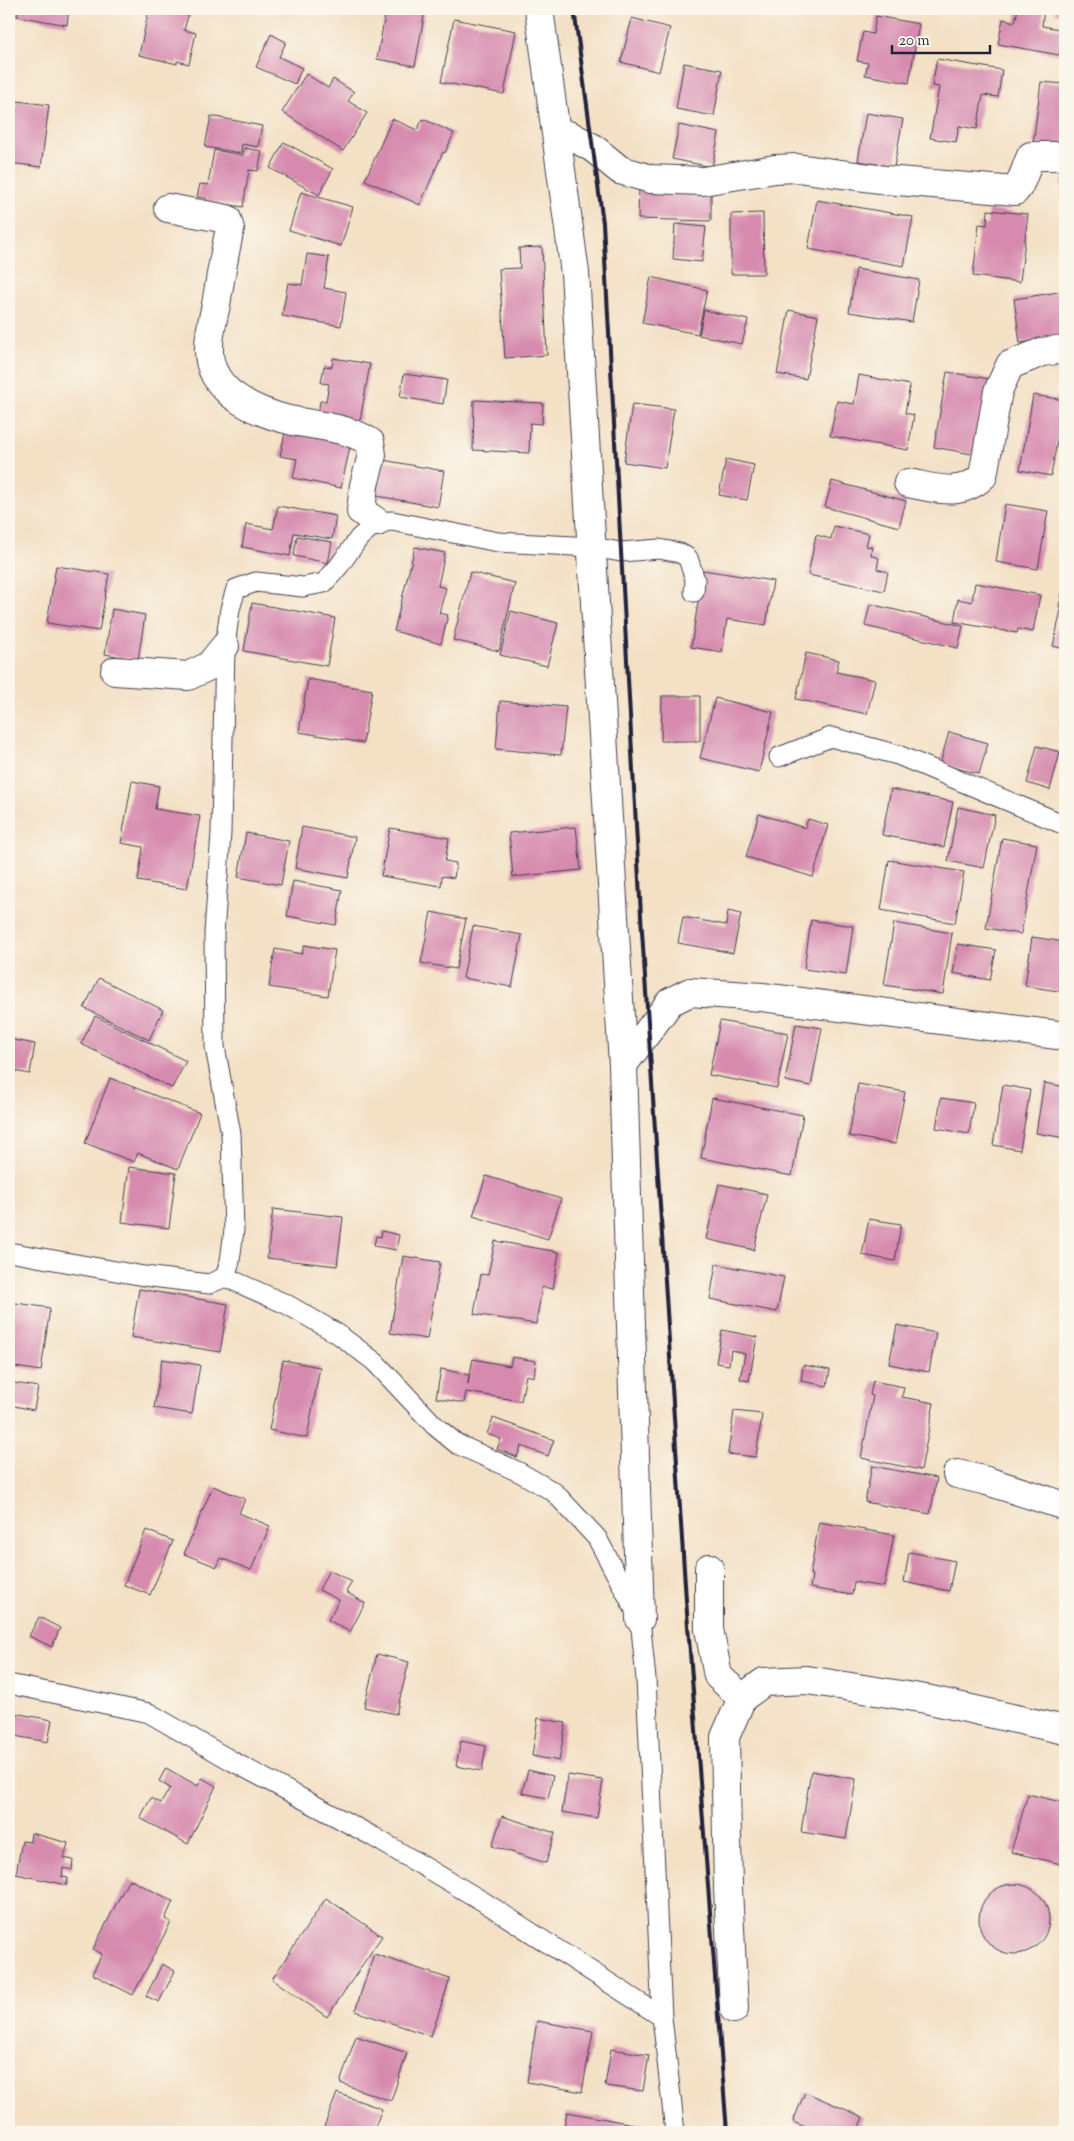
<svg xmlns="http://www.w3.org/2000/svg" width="1074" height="2141" font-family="'Sorts Mill Goudy',serif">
  <rect width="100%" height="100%" fill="#fbf7ec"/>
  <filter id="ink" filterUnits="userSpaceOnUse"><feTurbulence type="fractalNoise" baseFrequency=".02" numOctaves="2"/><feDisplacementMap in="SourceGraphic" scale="10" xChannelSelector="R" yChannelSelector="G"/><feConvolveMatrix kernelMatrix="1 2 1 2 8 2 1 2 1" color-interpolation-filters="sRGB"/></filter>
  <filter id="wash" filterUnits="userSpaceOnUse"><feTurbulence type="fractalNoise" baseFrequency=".0096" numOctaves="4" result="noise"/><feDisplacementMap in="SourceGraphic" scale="20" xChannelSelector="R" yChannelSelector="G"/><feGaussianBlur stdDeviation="1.12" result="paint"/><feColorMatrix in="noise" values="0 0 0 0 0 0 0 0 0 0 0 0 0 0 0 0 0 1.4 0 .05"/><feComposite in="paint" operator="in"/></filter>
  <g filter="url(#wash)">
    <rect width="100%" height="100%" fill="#f3e0c5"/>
    <g id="blocks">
      <path fill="#d68aae" d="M18,9H69L67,25L17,16Z
        M149,9H190L184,30L196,33L189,64L177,61V64L139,55Z
        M386,9L425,11L415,66L377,59Z
        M1018,9H1044L1042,26L1065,30V56L998,44L1003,19L1015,22Z
        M1056,9H1065V14L1055,13Z
        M876,16L919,24L909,83L865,75L868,63L857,61L863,32L873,34Z
        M632,18L670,28L659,72L621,62Z
        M454,19L516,31L504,94L441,82Z
        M271,34L286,42L279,57L302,68L295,84L256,67Z
        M937,59L1002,70L998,97L983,95L977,129L959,126L956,142L930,138L939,87L932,86Z
        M684,63L722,70L714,116L676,109Z
        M306,74L328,88L333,79L354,92L348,101L367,113L343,151L282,112Z
        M1041,82L1065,84V149L1033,144Z
        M17,101L49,105L41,167L9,163Z
        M9,110L14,111L10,140H9Z
        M866,113L903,119L894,167L858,161Z
        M211,116L262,126L258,147L242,144L241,153L205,147Z
        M392,119L417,130L423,119L454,133L445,153L443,152L420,205L365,180Z
        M679,125L719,133L712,167L672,159Z
        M284,142L333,169L319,195L270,168Z
        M244,148L262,151L258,171L249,170L243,207L206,201V198L197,197L200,184L208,185L214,150L243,155Z
        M1061,180H1065V243H1064Z
        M639,186L711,189V221L638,219Z
        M301,192L353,207L341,246L289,230Z
        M817,200L913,217L904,266L808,249Z
        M988,210L1028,214L1020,282L973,276L979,224L987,225Z
        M763,213L764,274H731V214Z
        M675,224L706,227L702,262L673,259Z
        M542,247L547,355L505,358L499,269L520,268L519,248Z
        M307,254L329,257L324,288L346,292L341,326L282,316L288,283L302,285Z
        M856,269L919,280L912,322L849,312Z
        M651,277L707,290L698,334L642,323Z
        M1065,291V336L1020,343L1014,299Z
        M704,310L748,320L742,344L699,335Z
        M789,310L818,316L806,379L777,374Z
        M333,358L370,364L360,421L318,415L320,401H326L329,384L321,383L324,366L332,367Z
        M947,372L990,379L977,455L934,447Z
        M404,374L447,380L443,404L400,397Z
        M859,375L910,385L905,413L914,415L908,450L830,436L837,401L854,404Z
        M1033,395L1064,400L1051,476L1020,470Z
        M474,400L543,403L542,424L530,423L529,453L473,450Z
        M632,404L674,409L665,468L624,462Z
        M286,428L351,442L341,488L293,478L297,459L280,456Z
        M726,459L754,465L747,500L719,495Z
        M383,460L444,471L438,507L377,496Z
        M832,481L906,501L899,527L825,507Z
        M1005,504L1048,511L1038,569L996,562Z
        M278,506L336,516L332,539L294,533L290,556L242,547L246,524L273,529Z
        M834,526L869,534L866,546L872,547L871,555L879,558L877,569L888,572L884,591L808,575L816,535L831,539Z
        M297,536L332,542L328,563L294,556Z
        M415,547L445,553L438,586L446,588L439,613L448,615L441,644L394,631Z
        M56,566L109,574L99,631L47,623Z
        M703,570L773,581L766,625L727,619L722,652L691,647Z
        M470,572L515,583L499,651L453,640Z
        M975,583L1040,595L1033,632L1018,629L1017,633L954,622L958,599L972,602Z
        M1062,593L1065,594V608L1059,607Z
        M252,603L335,618L327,666L244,651Z
        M870,604L963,626L958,648L865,626Z
        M112,609L145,615L138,660L105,654Z
        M1061,610L1065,611V649L1053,646Z
        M511,611L558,623L547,666L500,655Z
        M806,653L839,660L836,672L875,680L867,714L796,699Z
        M308,679L372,690L363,743L299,732Z
        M662,696H700V741H661Z
        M715,698L773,712L759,772L700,758Z
        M500,701L566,707L561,755L496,749Z
        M949,732L988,743L979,774L940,764Z
        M1037,746L1060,752L1050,790L1027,783Z
        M132,781L159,786L155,809L200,816L187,889L138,881L143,847L121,843Z
        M891,789L953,802L944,847L882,835Z
        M958,807L995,815L984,868L948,861Z
        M759,814L805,828L808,819L828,825L813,877L746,857Z
        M302,827L355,837L348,878L295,868Z
        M576,827L581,870L513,877L509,833Z
        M390,828L449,838L445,861L456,863L454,878L442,876L441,886L381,876Z
        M246,833L289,841L281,885L238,877Z
        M1002,838L1037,844L1021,934L986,928Z
        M889,860L964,872L955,923L881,910Z
        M293,881L342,890L336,925L287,916Z
        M728,911L741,914L733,953L678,943L683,917L726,925Z
        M431,912L466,919L456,969L421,963Z
        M811,920L853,926L846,975L804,969Z
        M894,923L952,933L943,994L884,985Z
        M473,926L522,935L512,987L463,978Z
        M1032,937L1065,942V992L1025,986Z
        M958,944L996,950L990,980L953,973Z
        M304,945L335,950L328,996L269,987L275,949L302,954Z
        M99,978L163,1010L149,1040L84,1008Z
        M95,1016L186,1061L172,1088L81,1044Z
        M720,1021L788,1033L777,1088L709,1075Z
        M796,1024L822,1028L811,1086L785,1081Z
        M9,1039L35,1044L30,1074L9,1070Z
        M110,1078L200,1113L178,1169L138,1153L134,1162L85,1143Z
        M1044,1083L1065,1087V1138L1036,1133Z
        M858,1084L905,1092L895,1144L849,1136Z
        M1003,1085L1030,1090L1020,1150L993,1145Z
        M712,1098L803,1115L792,1176L701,1158Z
        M941,1098L974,1103L969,1134L936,1128Z
        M129,1167L176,1173L169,1228L122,1222Z
        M486,1176L561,1199L548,1239L473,1216Z
        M719,1184L767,1194L754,1250L706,1239Z
        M273,1209L343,1217L337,1266L267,1258Z
        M869,1219L901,1224L895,1261L862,1255Z
        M382,1231L399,1235L396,1250L374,1246L376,1236L381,1237Z
        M495,1241L559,1252L553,1289L542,1287L536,1324L474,1314L481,1274L488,1275Z
        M403,1256L440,1262L427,1339L390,1333Z
        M716,1264L784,1277L777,1312L710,1299Z
        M139,1289L228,1304L220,1352L131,1337Z
        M9,1302L50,1308L41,1371L9,1366Z
        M897,1325L936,1333L929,1372L889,1364Z
        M722,1330L757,1337L749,1381L740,1379L745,1354L731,1350L729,1365L716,1363Z
        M512,1357L536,1361L534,1377L526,1375L521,1401L466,1392L464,1403L436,1398L441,1369L469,1375L468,1384L473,1359L510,1366Z
        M162,1359L200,1365L192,1414L154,1408Z
        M283,1360L320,1367L307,1438L269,1430Z
        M803,1365L830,1370L827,1386L801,1381Z
        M873,1381L904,1387L902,1397L934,1403L921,1470L861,1458L873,1396L870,1395Z
        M9,1382L38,1387L34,1410L9,1405Z
        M734,1411L762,1414L756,1457L728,1454Z
        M493,1418L554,1440L548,1456L521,1446L517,1457L497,1449L501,1439L487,1434Z
        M872,1466L937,1478L930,1514L865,1502Z
        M213,1486L245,1499L239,1513L270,1526L251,1570L221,1558L217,1567L184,1554Z
        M819,1522L894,1535L884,1587L854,1582L852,1595L810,1588L812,1575H810Z
        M146,1530L173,1541L150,1595L124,1585Z
        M909,1552L955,1561L949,1591L904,1582Z
        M329,1570L352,1582L346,1592L365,1603L350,1632L328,1620L339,1600L319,1590Z
        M39,1617L60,1628L52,1647L29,1636Z
        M377,1654L409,1662L396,1714L364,1707Z
        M9,1712L52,1720L48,1742L9,1735Z
        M538,1718L566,1723L559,1761L532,1756Z
        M461,1741L486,1746L482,1771L456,1766Z
        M166,1768L198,1786L202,1778L216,1786L188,1844L140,1818L151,1798L161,1803L170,1788L159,1781Z
        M528,1770L553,1776L548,1798L522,1793Z
        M811,1771L856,1779L846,1839L801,1832Z
        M568,1775L603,1780L597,1818L562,1812Z
        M1028,1794L1065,1803L1062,1825L1065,1826V1865L1011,1852Z
        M502,1816L555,1833L546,1863L492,1846Z
        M9,1823L12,1824L10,1836H9Z
        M31,1833L68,1843L64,1858L73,1860L72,1870L63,1868L62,1877L68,1878L67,1885L16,1874L22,1841L30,1842Z
        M129,1879L173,1901L165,1919L171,1922L133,1995L92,1974L102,1954L93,1949Z
        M979 1919a35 35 0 1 1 70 0a35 35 0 1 1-70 0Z
        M326,1898L382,1936L327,2017L272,1979Z
        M374,1954L450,1979L431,2036L355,2011Z
        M162,1964L175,1971L159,2002L146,1996Z
        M537,2021L593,2031L582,2092L527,2082Z
        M356,2036L407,2053L391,2101L340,2083Z
        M611,2049L649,2055L643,2091L605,2086Z
        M805,2092L863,2117L857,2132H818L793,2122Z
        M337,2093L382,2109L373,2132H339L324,2127Z
        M567,2112L644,2126L643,2132H563Z"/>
    </g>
  </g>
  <g filter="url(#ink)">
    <use href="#blocks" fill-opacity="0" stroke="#413e50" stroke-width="1"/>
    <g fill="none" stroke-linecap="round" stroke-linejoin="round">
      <g stroke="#413e50" stroke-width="21">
        <path id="lane" d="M779,757L831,737L898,755L1065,825
          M9,1252L144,1276L209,1284L225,1277L230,1261L234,1230L231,1134L215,1047L214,934L221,833L225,646L230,609L236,589L256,582L303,587L324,583L339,566L359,538L377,522L392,521L498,542L592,547L621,552L659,549L680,553L688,558L695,580L694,592
          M225,1277L288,1305L338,1334L375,1362L435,1426L457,1444L519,1472L554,1492L597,1538L640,1619L646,1679L662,2017L675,2132
          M9,1684L149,1713L232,1761L372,1836L484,1902L662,2017"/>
      </g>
      <g stroke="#413e50" stroke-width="30">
        <path id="street" d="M539,9L575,273L623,1065L640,1619
          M556,131L571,136L593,148L620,170L651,179L703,181L775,169L797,168L886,180L1015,191C1022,184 1026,166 1031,156H1065
          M168,208L227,219L230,229C224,254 220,280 216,305C213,318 209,333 209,347C207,391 253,411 289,420C316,426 347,427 370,442L372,455L364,485L361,511L377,522
          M908,483C936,488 960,498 983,476L998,391L1010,365L1042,352L1065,349
          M115,671L188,676L209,666L225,646
          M623,1065L670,1002L690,992L762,997L1065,1036
          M957,1474L987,1481L1065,1506
          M709,1568V1629L718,1676L742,1698
          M734,2009L728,1888L725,1737L742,1698L764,1682L807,1680L926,1699L1065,1730"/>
      </g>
      <use href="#lane" stroke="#fff" stroke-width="19"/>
      <use href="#street" stroke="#fff" stroke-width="28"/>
      <path stroke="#22223b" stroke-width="4" d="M574,9L603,223L641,916L686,1600L727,2132"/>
    </g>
  </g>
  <rect width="1074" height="2141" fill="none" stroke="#fbf7ec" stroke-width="30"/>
  <path d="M892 45v8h98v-8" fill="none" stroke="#22223b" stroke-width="2.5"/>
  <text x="899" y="45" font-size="15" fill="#22223b" stroke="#fbf7ec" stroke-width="4" paint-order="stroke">20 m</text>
</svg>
